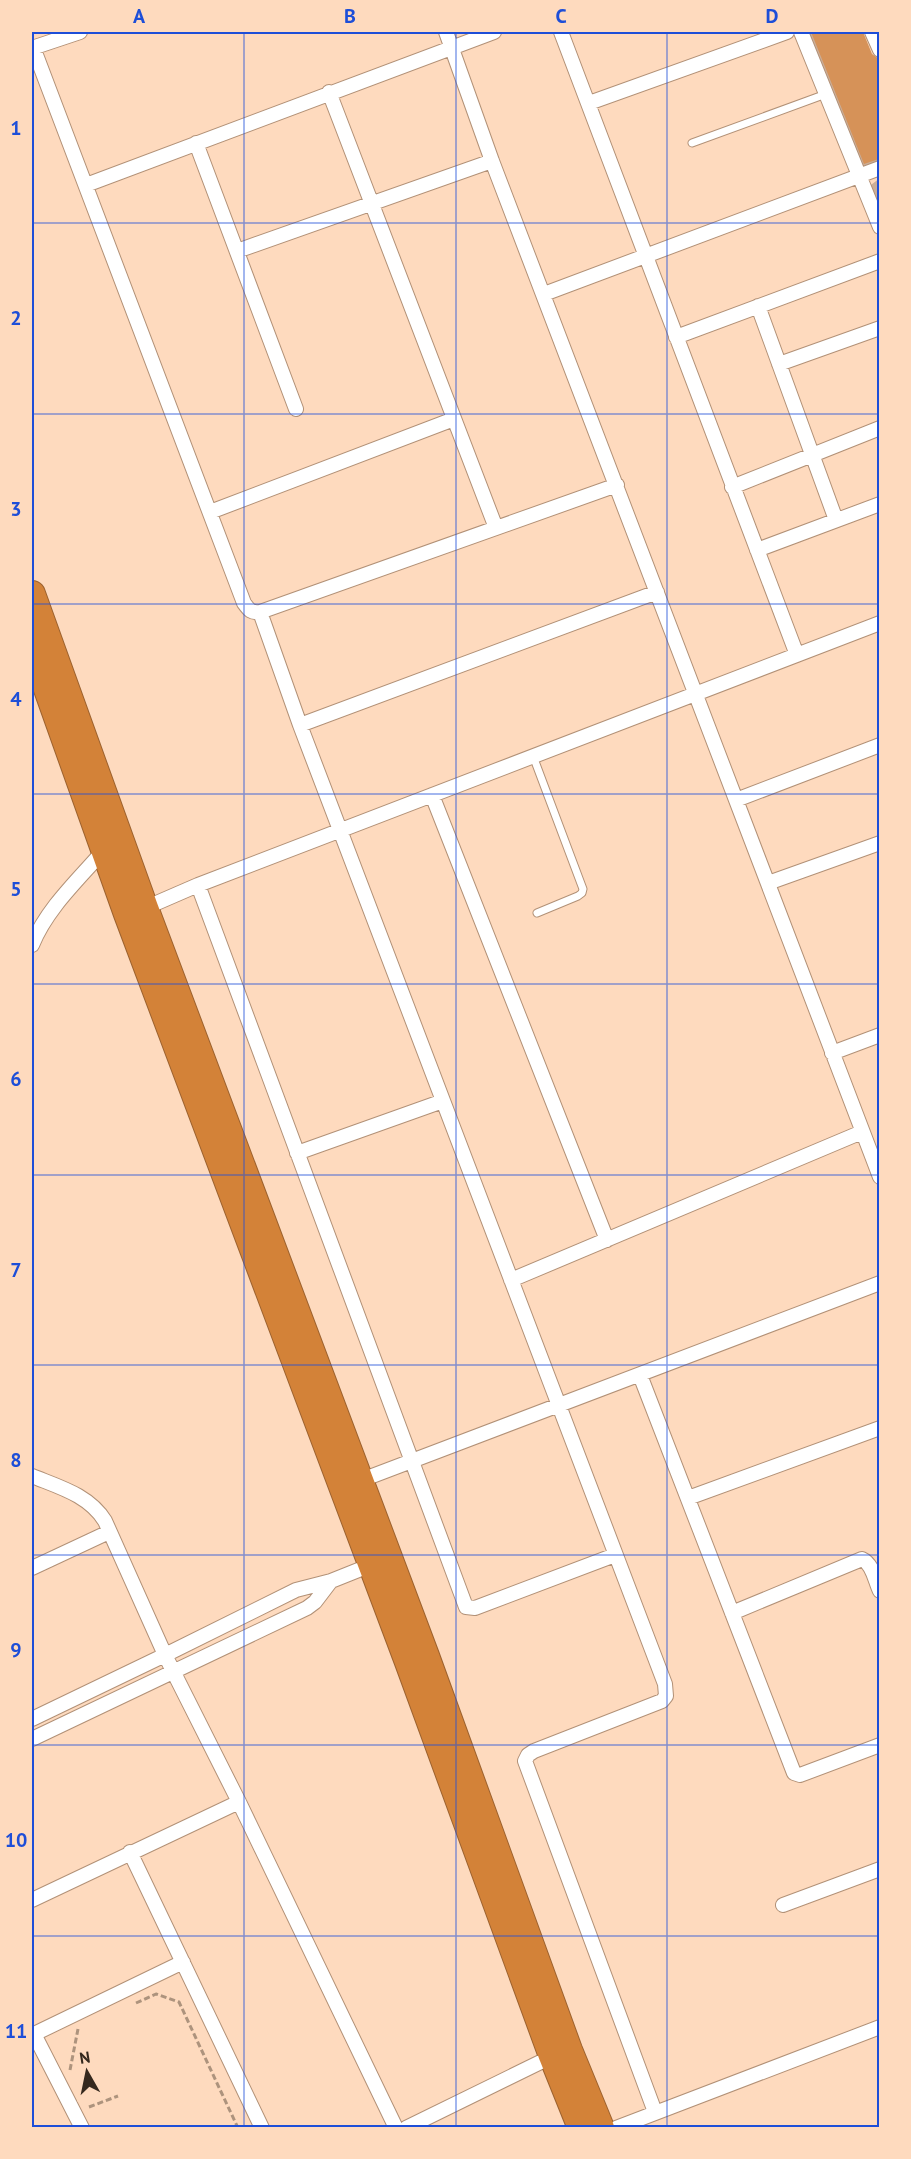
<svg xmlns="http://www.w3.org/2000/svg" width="911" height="2159" font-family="'PT Sans',sans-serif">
  <rect width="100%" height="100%" fill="#fedabe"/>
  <path fill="#0003" d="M796,32H880V57L868,33L862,32L871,55L880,61V173L856,172Z
    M880,178V233L863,191Z"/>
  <path fill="#d69258" d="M811,32H863L872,54L879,59V159L864,164Z"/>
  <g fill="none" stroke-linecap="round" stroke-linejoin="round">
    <g stroke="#b29177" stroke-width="9">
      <path id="lane" d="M692,143L826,94
        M533,756L583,889L582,893L578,896L537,913"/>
    </g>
    <g stroke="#b29177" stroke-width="16">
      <path id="street" d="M446,32L492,161L880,1177
        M561,32L797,655
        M801,32L880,227
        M872,32L880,50
        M33,47L244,603C249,610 251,613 260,612L617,485
        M32,48L80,32
        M329,92L496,528
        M589,103L787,32
        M196,143L296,409
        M86,185L494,32
        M237,251L492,161
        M544,294L880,168
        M758,306L836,520
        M676,337L880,261
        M779,364L880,328
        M732,487L880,428
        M210,512L454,419
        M757,550L880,504
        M260,612L300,725
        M432,795L607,1240
        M736,800L880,745
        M768,883L880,843
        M198,885L466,1607L475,1608L615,1555
        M145,908L198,885L880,623
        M32,945C47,908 79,879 105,849
        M832,1053L880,1035
        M297,1153L443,1101
        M511,1280L862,1132
        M640,1375L794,1773L800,1775L880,1745
        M32,1476C59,1487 89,1495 105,1521L165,1655L239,1802L396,2128
        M359,1481L880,1283
        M688,1498L880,1428
        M32,1568L109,1532
        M732,1613L862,1559C873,1564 875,1581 880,1591
        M32,1719L165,1655L296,1590L331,1581L376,1563
        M32,1739L307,1608L315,1602L331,1581
        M130,1852L262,2128
        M32,1900L239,1802
        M783,1905L880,1869
        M34,2034L82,2128
        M32,2035L183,1962
        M655,2112L525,1761L528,1755L534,1751L662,1701L666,1696L665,1684L300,725L657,592
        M406,2128L555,2055
        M616,2128L880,2027"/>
    </g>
    <g stroke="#9c622f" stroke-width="28">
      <path id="highway" d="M32,594L145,908L426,1656L569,2050L601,2128
        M32,647L127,914L408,1662L552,2056L581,2128"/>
    </g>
    <path stroke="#ad937d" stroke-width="3" stroke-dasharray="6 3" stroke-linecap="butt" d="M136,2003L156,1994L179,2002L238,2128
      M70,2070L78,2029
      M89,2107L118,2096"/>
    <use href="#lane" stroke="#fff" stroke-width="7"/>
    <use href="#street" stroke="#fff" stroke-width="14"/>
    <use href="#highway" stroke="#d38238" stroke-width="26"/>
  </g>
  <path fill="none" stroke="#1d4ed8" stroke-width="1.5" stroke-opacity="0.55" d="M244,32V2128M456,32V2128M667,32V2128M32,223H880M32,414H880M32,604H880M32,794H880M32,984H880M32,1175H880M32,1365H880M32,1555H880M32,1745H880M32,1936H880"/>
  <rect width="911" height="2159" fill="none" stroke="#fedabe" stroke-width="66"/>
  <g transform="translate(87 2072) rotate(351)" stroke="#fedabe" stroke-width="4.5" paint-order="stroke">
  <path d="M0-4.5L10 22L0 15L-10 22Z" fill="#35281d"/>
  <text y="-9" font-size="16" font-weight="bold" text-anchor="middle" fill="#35281d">N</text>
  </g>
  <rect x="33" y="33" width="845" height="2093" fill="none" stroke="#1d4ed8" stroke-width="2"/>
  <g font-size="20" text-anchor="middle" font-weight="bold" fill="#1d4ed8">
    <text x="139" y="23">A</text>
    <text x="350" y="23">B</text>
    <text x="561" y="23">C</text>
    <text x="772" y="23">D</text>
    <text x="16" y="135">1</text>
    <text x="16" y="325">2</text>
    <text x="16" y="516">3</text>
    <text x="16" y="706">4</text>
    <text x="16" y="896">5</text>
    <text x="16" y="1086">6</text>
    <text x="16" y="1277">7</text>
    <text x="16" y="1467">8</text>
    <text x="16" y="1657">9</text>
    <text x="16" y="1847">10</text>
    <text x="16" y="2038">11</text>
  </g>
</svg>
